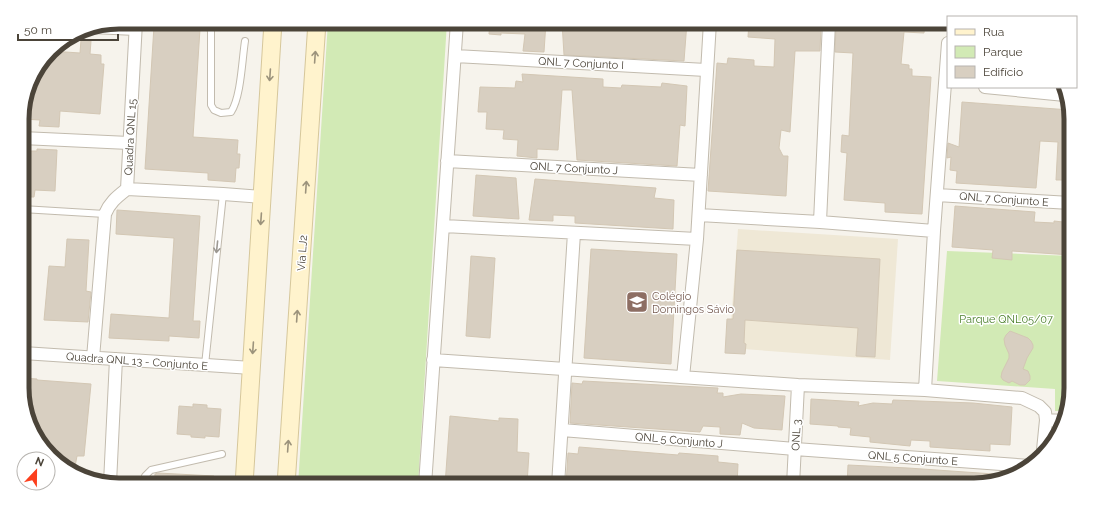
<svg xmlns="http://www.w3.org/2000/svg" width="1093" height="507" font-family="Raleway,sans-serif">
  <rect width="100%" height="100%" fill="#f6f3ec"/>
  <path fill="#efe8d6" d="M738,229L898,239L890,360L729,348Z"/>
  <path fill="#d2eab5" d="M328,22H447L418,485H298Z
    M947,251L1071,256V388L1066,411H1055V389L937,381Z"/>
  <path fill="#d8cfc1" stroke="#d3c7b4" d="M490,22H546L544,52L523,51L525,34L501,33V35L489,34Z
    M562,22H687L684,61L564,55Z
    M749,22H804V25L821,27L820,51H795L790,132L781,130L779,148L783,156H788L786,196L708,191L717,63L727,64L728,58L754,60V66L774,67L775,39L748,37Z
    M840,22H925L924,33L904,32L901,64L909,65V69H912V76L931,77L922,214L885,212V203L844,200L847,153L841,152L842,135L849,136L853,53L835,52L836,27H840Z
    M154,26L200,29L193,137L238,140L237,154H240L239,168H236L235,182L208,180V173L145,169Z
    M81,40L91,41L90,54L101,55V64H104L100,114L60,111L59,127L39,126L40,120L22,119V112L32,76L51,51L80,53Z
    M522,74L603,79V87L621,88L622,85L661,87L662,83L687,86L685,126L680,125L677,166L577,160L572,90H562L558,150L537,149V158L517,156L518,140L503,139L504,130L486,129L487,112H478L480,87L515,88L516,81L523,82Z
    M962,102L1070,110V180H1056L1058,142L1040,141L1036,188L956,183L957,171L950,170L951,157L947,158L948,143L959,147Z
    M37,149L57,150L55,191L35,190L34,197H22V151H37Z
    M476,175L516,178L519,219L473,216Z
    M535,179L656,188L654,198L674,200L673,229L575,223V216L553,215V221L529,220Z
    M955,206L1035,212L1034,222L1054,223V221L1063,222L1070,214L1071,255L1012,251V260L992,258L993,250L952,247Z
    M117,210L200,216L193,321H200L199,338L169,336V341L109,338L111,314L169,318L174,238L116,234Z
    M67,239L89,240L86,291L91,292L88,322L44,320L49,266L65,267Z
    M591,249L677,254L671,364L584,358Z
    M737,250L880,259L875,357L856,356L858,328L745,320L744,343L746,344L745,354L725,353L727,319H733Z
    M471,256L495,258L490,338L466,336Z
    M1010,331L1028,338L1031,341L1033,345V348L1027,358L1023,369L1028,371L1030,376V380L1025,385H1020L1012,381L1009,383L1003,380L1001,377L1002,372L1009,358V354L1005,345L1004,339L1006,335Z
    M23,378L37,379V380L91,384L84,456H77L74,472L42,447L23,401Z
    M583,381L718,388L717,393H723V397L741,394L785,396L782,430L754,428L742,423L740,435L720,434V427L703,426L700,432L570,423L572,383L582,384Z
    M811,399L859,402L858,406L873,403L892,404L893,400L973,403L1012,407L1010,445L990,444V451L930,447V441L911,440L910,446L870,442V437L850,435L851,428L838,427V426L810,424Z
    M193,404L207,405V408L221,409L219,437L205,436V438L191,437V435L177,434L179,406L193,407Z
    M450,416L499,421V418L518,419L517,452L529,453L527,484L523,485H445Z
    M579,447L678,455L679,453L718,456V462L738,464L737,485H566L568,453L578,454Z
    M848,465L908,468L1008,475L980,485H847Z
    M158,473L214,476V485H154L155,474Z"/>
  <g fill="none" stroke-linecap="round" stroke-linejoin="round">
    <g stroke="#c2bbae" stroke-width="8">
      <path id="service" d="M205,22L210,26L211,32V105L214,110L221,113L231,112C241,97 242,60 245,41
        M22,209L105,214
        M205,365L223,194
        M143,485L145,476L151,470L222,454"/>
    </g>
    <g stroke="#c2bbae" stroke-width="14">
      <path id="minor" d="M136,22L127,189L223,194L262,197
        M92,27L136,29
        M455,56L706,70
        M985,87L1065,95
        M22,138L129,143
        M447,161L701,175
        M937,195L1070,203
        M699,215L820,222L934,231
        M820,222L829,22
        M444,226L697,239
        M23,353L252,368
        M93,358L105,214C110,202 117,197 127,189
        M433,360L798,385L925,390L1022,398L1039,406L1045,412L1046,420L1043,450
        M683,377L697,239L710,22
        M925,390L934,231L948,43
        M1046,420L1064,421
        M562,430L795,449L1030,466
        M110,483L116,359
        M425,485L457,22
        M558,485L574,233
        M793,485L798,385"/>
    </g>
    <g stroke="#d6c79b" stroke-width="19">
      <path id="secondary" d="M244,485L273,22
        M286,485L317,22"/>
    </g>
    <use href="#service" stroke="#fff" stroke-width="6"/>
    <use href="#minor" stroke="#fff" stroke-width="12"/>
    <use href="#secondary" stroke="#fff3cd" stroke-width="17"/>
  </g>
  <defs><path id="oneway-shaft" d="M-6 0H5M1.5-3L5.5 0L1.5 3" fill="none" stroke-width="1.6" stroke-linecap="round" stroke-linejoin="round"/></defs>
  <g stroke="#9c937c">
    <use href="#oneway-shaft" transform="translate(315 57) rotate(-86)"/>
    <use href="#oneway-shaft" transform="translate(270 75) rotate(94)"/>
    <use href="#oneway-shaft" transform="translate(306 187) rotate(-86)"/>
    <use href="#oneway-shaft" transform="translate(261 219) rotate(94)"/>
    <use href="#oneway-shaft" transform="translate(297 316) rotate(-86)"/>
    <use href="#oneway-shaft" transform="translate(253 348) rotate(94)"/>
    <use href="#oneway-shaft" transform="translate(288 446) rotate(-86)"/>
  </g>
  <use stroke="#9c9892" href="#oneway-shaft" transform="translate(217 247) rotate(96)"/>
  <defs>
    <g id="university-square" transform="scale(1.15)"><rect x="-9" y="-9" width="18" height="18" rx="4" fill="#8d6e63" stroke="#fff"/><path d="M0-5L7-2L0 1L-7-2ZM-4 1L0 2.5L4 1V4Q0 6-4 4Z" fill="#fff"/></g>
  </defs>
  <g fill-rule="evenodd">
    <use href="#university-square" x="637" y="302"/>
  </g>
  <g text-anchor="middle" stroke-width="3" stroke-linejoin="round" paint-order="stroke">
    <g font-size="11" fill="#4b4439" stroke="#fff">
      <text transform="translate(581 63) rotate(3)" y="4">QNL 7 Conjunto I</text>
      <text transform="translate(130 137) rotate(-87)" y="4">Quadra QNL 15</text>
      <text transform="translate(574 168) rotate(3)" y="4">QNL 7 Conjunto J</text>
      <text transform="translate(1004 199) rotate(4)" y="4">QNL 7 Conjunto E</text>
      <text transform="translate(302 253) rotate(-86)" y="4">Via LJ2</text>
      <text transform="translate(137 361) rotate(4)" y="4">Quadra QNL 13 - Conjunto E</text>
      <text transform="translate(796 435) rotate(-87)" y="4">ONL 3</text>
      <text transform="translate(679 440) rotate(5)" y="4">QNL 5 Conjunto J</text>
      <text transform="translate(913 458) rotate(4)" y="4">QNL 5 Conjunto E</text>
    </g>
    <g font-size="11" fill="#785e54" stroke="#fff" text-anchor="start">
      <text x="652" y="300">Colégio<tspan x="652" dy="13">Domingos Sávio</tspan></text>
    </g>
    <g font-size="11" fill="#4a7f2a" stroke="#fff">
      <text x="1006" y="323">Parque QNL05/07</text>
    </g>
  </g>
  <path d="M0 0H1093V507H0ZM119 29H974A90 90 0 0 1 1064 119V388A90 90 0 0 1 974 478H119A90 90 0 0 1 29 388V119A90 90 0 0 1 119 29Z" fill="#fff" fill-rule="evenodd"/>
  <path fill="none" stroke="#4b4439" stroke-width="5" d="M119 29H974A90 90 0 0 1 1064 119V388A90 90 0 0 1 974 478H119A90 90 0 0 1 29 388V119A90 90 0 0 1 119 29Z"/>
  <rect x="947" y="16" width="130" height="72" fill="#ffffff" stroke="#b7b4b0"/>
  <rect x="955" y="29" width="20" height="6" fill="#fff3cd" stroke="#b7b4b0"/>
  <text x="983" y="36" font-size="12" fill="#4b4439">Rua</text>
  <rect x="955" y="46" width="20" height="12" fill="#d2eab5" stroke="#b7b4b0"/>
  <text x="983" y="56" font-size="12" fill="#4b4439">Parque</text>
  <rect x="955" y="66" width="20" height="12" fill="#d8cfc1" stroke="#b7b4b0"/>
  <text x="983" y="76" font-size="12" fill="#4b4439">Edifício</text>
  <g transform="translate(36 471) rotate(22)"><circle r="19" fill="#ffffff" stroke="#b7b4b0"/>
  <path d="M0-3L7 15L0 10L-7 15Z" fill="#fc3f1d"/>
  <text y="-6" font-size="11" font-weight="bold" text-anchor="middle" fill="#4b4439">N</text>
  </g>
  <path d="M18 34v6h100v-6" fill="none" stroke="#4b4439" stroke-width="2"/>
  <text x="24" y="34" font-size="12" fill="#4b4439" stroke="#ffffff" stroke-width="3" paint-order="stroke">50 m</text>
</svg>
